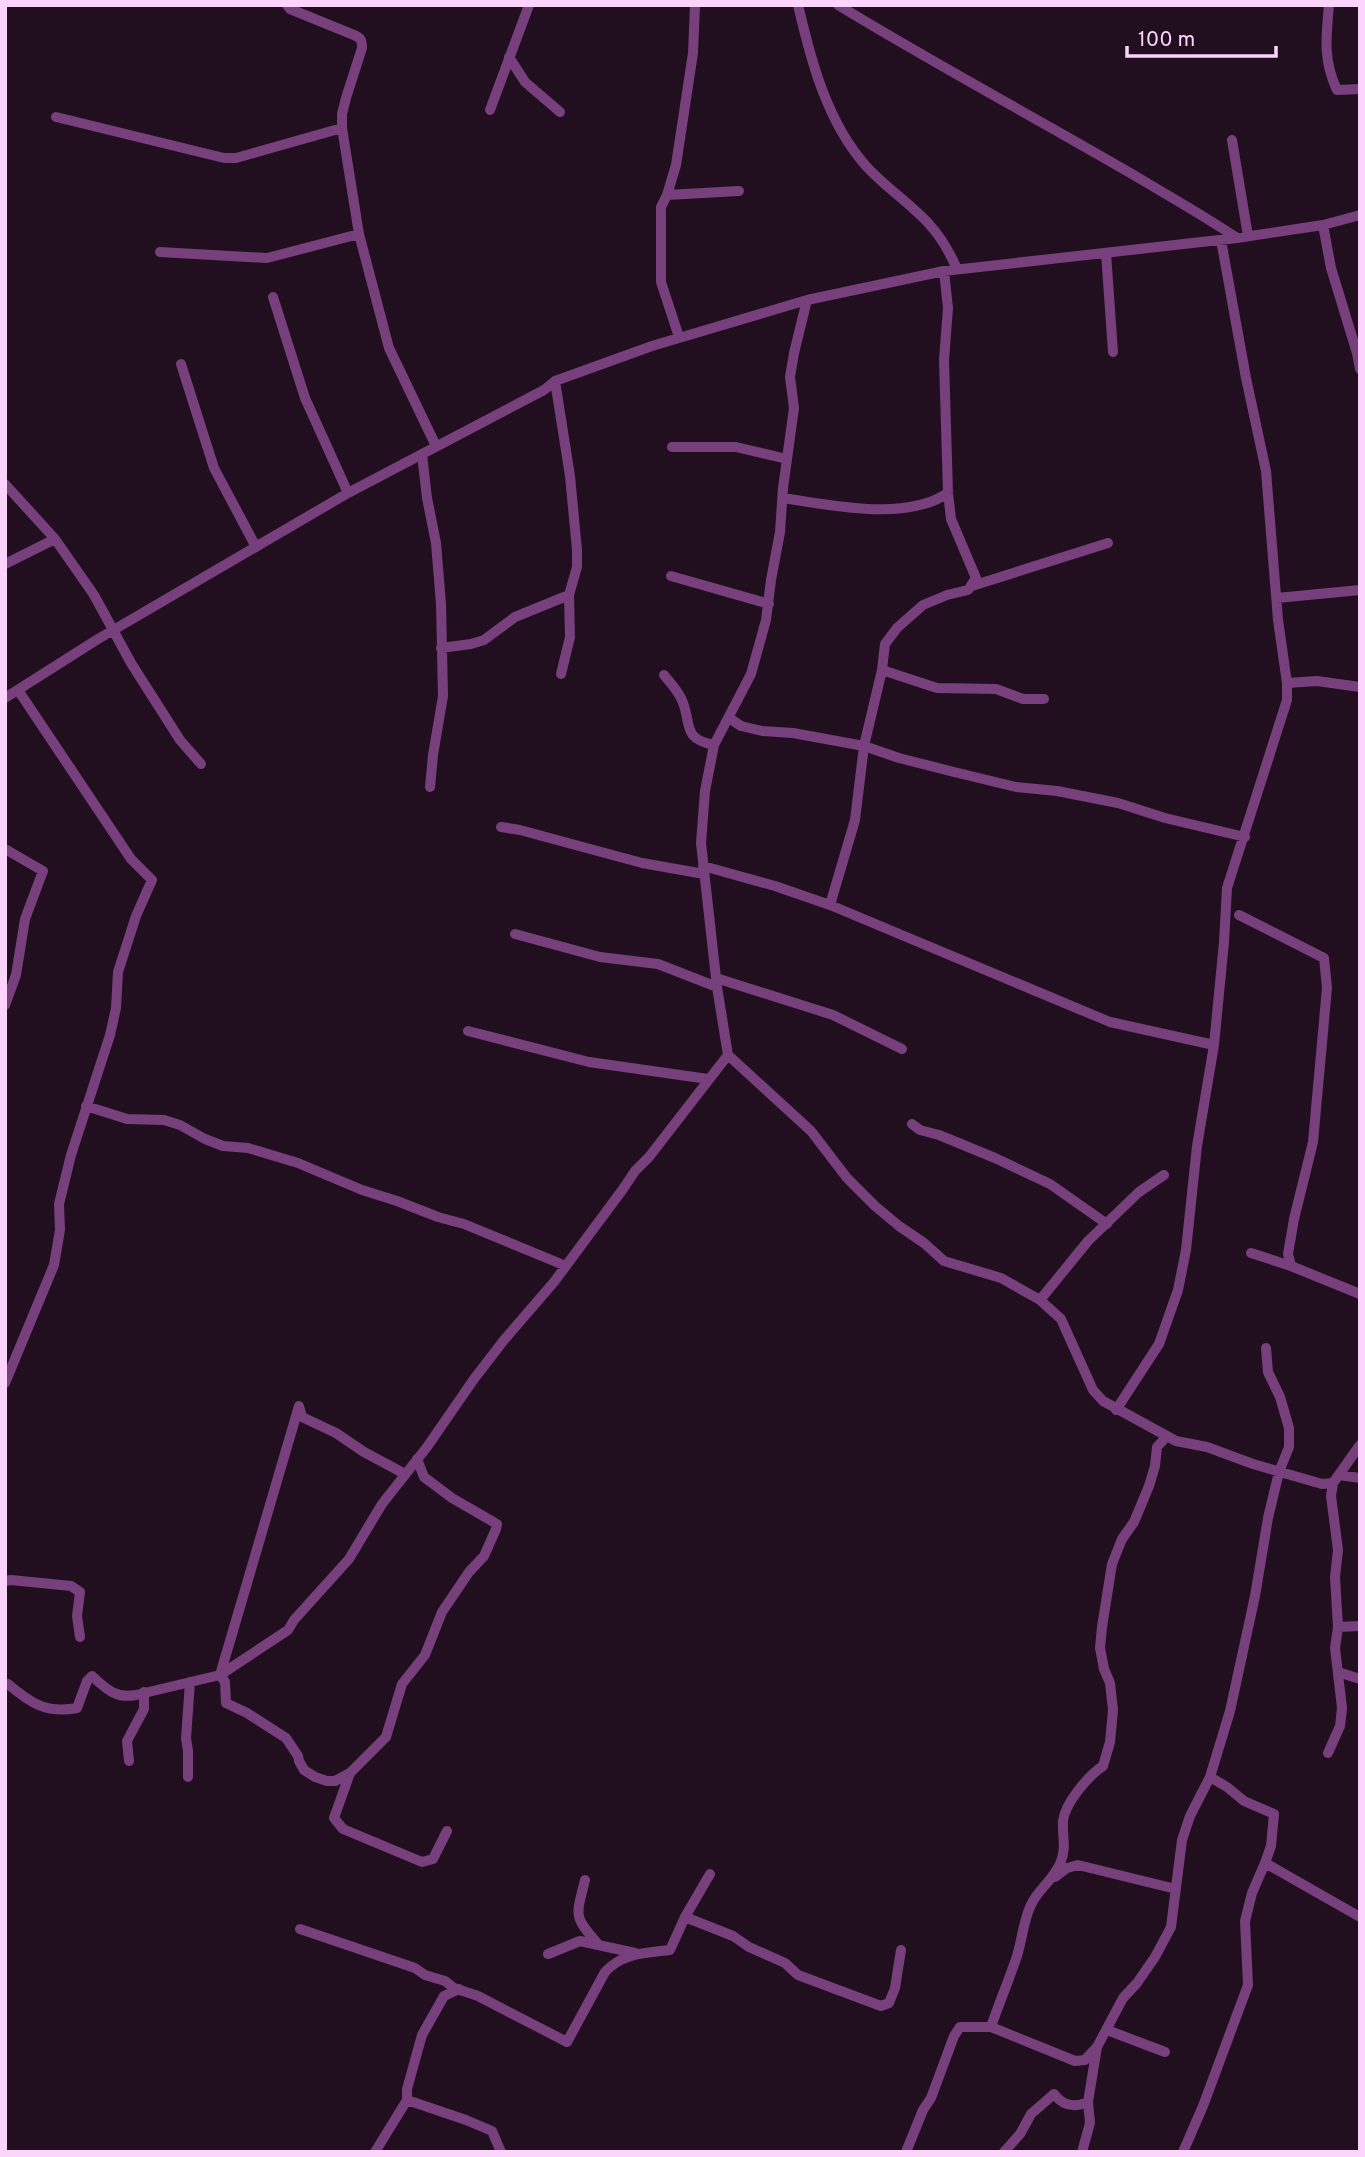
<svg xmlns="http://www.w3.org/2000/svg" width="1365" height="2157" font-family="Overpass,sans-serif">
  <rect width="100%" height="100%" fill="#210f20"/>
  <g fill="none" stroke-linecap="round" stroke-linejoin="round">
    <path stroke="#773f7b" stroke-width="10" d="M287,5L290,9L354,35C361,38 362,40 362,48L346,98L342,114V128L359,234L389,348L436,446
      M798,5C811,61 827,122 866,166C885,187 910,203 929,224C941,237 950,253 957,269
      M838,5C935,64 1034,117 1132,174C1167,195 1203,215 1237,238
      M1329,5C1326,37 1323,61 1337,90L1360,89
      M509,57L525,82L560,112
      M490,110L529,5
      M56,117L224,158H236L342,128
      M1232,140L1248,236
      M667,195L739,191
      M1323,225L1331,268L1357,353L1360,369
      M160,252L267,258L359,234
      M1106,253L1113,352
      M273,297L305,398L348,493
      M679,337L661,282V207L667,195L676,165L693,53L695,5
      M181,364L214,468L256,547
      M555,381L570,476L577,550V567L569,595L570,637L561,674
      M672,447H736L787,459
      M422,454L427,498L436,543L441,604L443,696L433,755L430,787
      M5,484L55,539L94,595L131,663L180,740L201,764
      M783,498C831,505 905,522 948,493
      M5,564L55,539
      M671,576L769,604
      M972,586L1108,543
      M1277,598L1360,590
      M441,648L471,644L484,640L515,617L569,595
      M882,670L937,688L996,689L1023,699H1044
      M664,675C670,682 677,690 681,698C693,723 680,738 714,745
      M1287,683L1317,681L1360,687
      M5,698L98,639L348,493L544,390L555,381L652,346L807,300L944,271L1237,238L1323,225L1360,215
      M729,718L741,726L762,731L793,733L864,746L899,758L950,771L1016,787L1057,791L1118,803L1165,818L1245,837
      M501,827L520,830L642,863L704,874
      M5,849L43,871L25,919L16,975L5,1005
      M703,866L775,886L830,905L1110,1022L1214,1045
      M830,905L855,820L864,746L882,670L885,644L897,628L923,605L947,595L968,590L976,578L951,519L948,493L944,360L948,308L944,271
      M1239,915L1324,958L1327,988L1313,1142L1294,1219L1288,1254L1291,1266L1360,1294
      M515,934L600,957L658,964L717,987
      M716,978L833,1015L902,1049
      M468,1031L589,1062L708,1079
      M728,1055L717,987L701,843L705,791L714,745L751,674L766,620L771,580L780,532L783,488L794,408L790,377L794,353L807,300
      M86,1106L127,1119L164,1120L180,1125L205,1139L223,1146L248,1148L298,1163L362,1190L397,1201L438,1217L464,1224L566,1266
      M912,1124L920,1130L939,1135L995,1158L1050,1184L1107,1224
      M1251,1253L1291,1266
      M1040,1300L1088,1241L1139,1192L1164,1175
      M1266,1348L1268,1372L1280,1397L1289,1428V1447L1279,1472L1268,1518L1255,1596L1230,1711L1210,1777L1227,1787L1244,1801L1274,1814L1271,1846L1265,1863L1360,1917
      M5,1383L54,1265L60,1230L59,1204L71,1155L110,1035L116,1008L118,972L136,916L152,880L131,859L18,690
      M1116,1410L1159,1344L1178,1290L1186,1250L1197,1146L1214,1045L1224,942L1227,888L1287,700V683L1278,620L1266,471L1246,378L1221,240
      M417,1459L424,1477L452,1498L497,1524L496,1529L484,1556L469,1572L442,1612L425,1655L402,1684L386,1737L350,1773L334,1818L343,1829L422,1862L433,1859L447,1831
      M1339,1475L1360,1478
      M5,1581L11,1580L71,1586L80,1592L77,1616L80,1637
      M1338,1627L1360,1626
      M1338,1672L1360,1679
      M5,1685L8,1684C30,1703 47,1714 77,1708L87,1681L92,1676C106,1689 116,1699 136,1695L220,1675L288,1630L294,1620L349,1559L382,1504L427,1447L474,1379L504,1340L554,1282L623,1189L635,1171L649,1157L728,1055L811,1131L847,1178L875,1206L899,1226L924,1243L944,1261L1001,1278L1040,1300L1061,1319L1093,1390L1103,1401L1176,1441L1207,1447L1253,1464L1322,1484L1333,1483
      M1328,1753L1340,1726L1342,1708L1335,1648L1338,1627L1335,1577L1338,1550L1331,1496L1333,1483L1360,1445
      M129,1761L127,1741L144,1709V1692
      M350,1773L335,1781H327L315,1777L304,1770L299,1761L298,1756L286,1738L247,1713L226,1703L225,1682L220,1675L299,1406L302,1417L336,1433L364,1452L405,1474
      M188,1777V1751L186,1738L190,1682
      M1055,1877L1067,1868L1078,1865L1176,1889
      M585,1880C576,1916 573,1916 598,1944
      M685,1917L733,1936L749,1947L785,1963L798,1975L881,2006L889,2003L895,1988L901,1950
      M300,1929L415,1968L425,1975L445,1981L454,1988L478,1996L567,2042L605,1972C622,1953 646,1953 670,1950L685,1917L710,1874
      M548,1954L580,1941L635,1953
      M991,2027C999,2003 1009,1980 1017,1956C1022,1940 1024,1917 1032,1903C1039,1889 1052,1881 1060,1864C1067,1847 1062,1838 1063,1821C1065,1803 1088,1776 1103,1766L1110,1742L1113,1710L1110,1683L1104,1669L1100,1648L1102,1627L1112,1564L1122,1539L1134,1522L1149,1486L1155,1466L1157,1447L1167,1436
      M1107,2030L1165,2052
      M407,2100L466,2120L492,2131L501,2152
      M375,2152L407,2100V2089L422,2035L444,1996L459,1989
      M906,2152L923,2110L931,2098L954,2036L960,2027H991L1075,2061L1085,2060L1097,2047
      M1004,2152L1020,2134L1031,2114L1054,2094C1063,2106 1074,2108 1088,2102L1097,2047L1123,1998L1137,1983L1155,1957L1171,1927L1182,1840L1190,1816L1210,1777
      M1082,2152L1090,2123L1088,2102
      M1183,2152L1203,2106L1248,1985L1245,1921L1252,1893L1265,1863"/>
  </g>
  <rect width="1365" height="2157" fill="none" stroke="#fbd3fb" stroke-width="14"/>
  <path d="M1127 46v10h149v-10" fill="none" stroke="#fbd3fb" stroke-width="3.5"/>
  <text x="1138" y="46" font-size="21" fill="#fbd3fb" stroke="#210f20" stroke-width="5" paint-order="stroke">100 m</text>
</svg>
